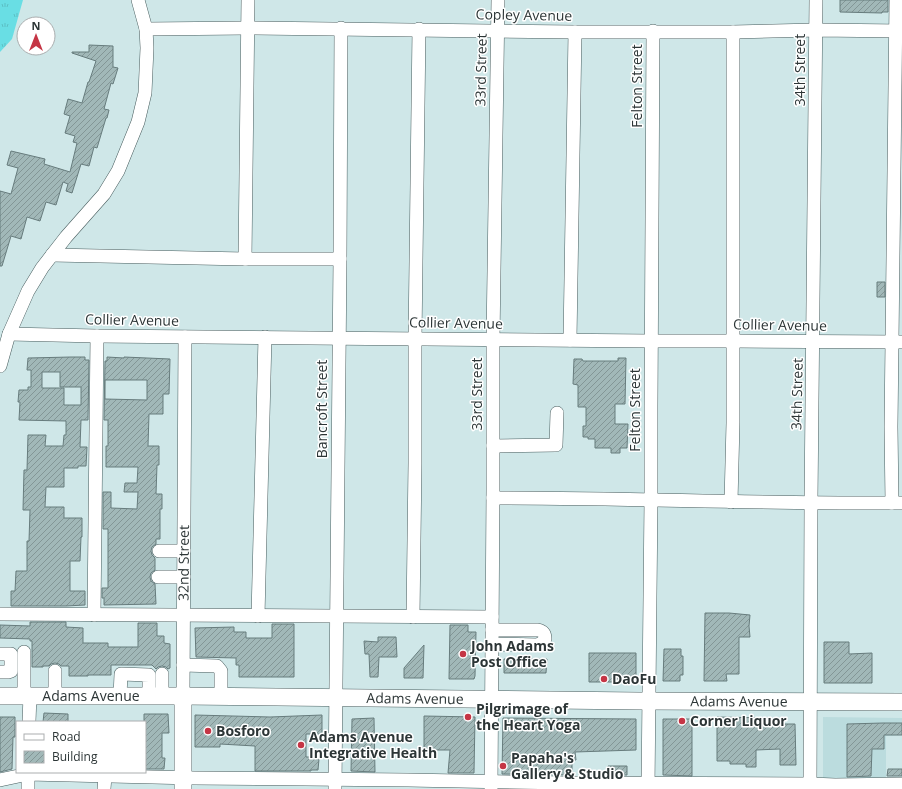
<svg xmlns="http://www.w3.org/2000/svg" width="902" height="789" font-family="'Open Sans',sans-serif">
  <defs>
    <pattern id="grass-tufts" width="24" height="20" patternUnits="userSpaceOnUse"><rect width="24" height="20" fill="#69dee4"/><path d="M3 7l-1-3M5 7V3M7 7l1-3M15 17l-1-3M17 17v-4M19 17l1-3" fill="none" stroke="#5bbfc4"/></pattern>
    <pattern id="building-hatch" width="6" height="6" patternUnits="userSpaceOnUse"><rect width="6" height="6" fill="#a1b8b8"/><path d="M-1 1l2-2M0 6l6-6M5 7l2-2" fill="none" stroke="#839696"/></pattern>
  </defs>
  <rect width="100%" height="100%" fill="#cfe7e8"/>
  <path fill="#bbdcde" d="M823,717L902,718V735L886,736V783H823Z"/>
  <path fill="url(#grass-tufts)" d="M0,0H23L12,39L0,52Z"/>
  <path fill="url(#building-hatch)" stroke="#677c7d" fill-rule="evenodd" d="M840,0H888V12H882V13L840,12Z
    M89,45L113,46V67L118,68L113,84L111,83L104,109L109,110L107,118H106L97,148L94,147L89,166L81,164L72,193L66,191L68,184L63,182L56,205L46,202L40,221L27,217L21,239L11,236L2,266H0V191L11,194L18,168L7,165L11,151L45,159L44,164L70,172L77,143L73,142L75,136L65,133L70,116L64,114L68,99L82,103L88,82H89L96,61L72,53V52H89Z
    M877,282H885V297H877Z
    M71,357H85V360H89L88,420H81L80,447H87L86,466H78V468H64V487H46L45,507H64V518H82V537H81L80,561H70V591H85V605L66,606H11V591H15L16,571H27V541H29L30,510H23L24,470H27L28,435H46L45,446H63L64,435H66V421L19,420L20,402H18L19,390H28V387H31V370H27L28,358ZM42,372H60V387H81V405H64V388H42Z
    M107,357L124,358V357L170,359L169,394H163V414H149L148,446H159V465H157L156,494H162V509H160V539H156V544L152,547L151,551L152,555L155,558V570L151,573L150,577L151,581L155,584L156,604L104,605V598H102V588H108V529H103V492H111V508L137,509L138,492H124L125,483H137L138,467H106V446H108V420H104L105,361H107ZM105,380H147V400L105,399Z
    M618,358H626L625,404H615V424H628L627,448H620V453H611V448H595V439H588V437H583V426H586V407H578V385L573,384L574,359H582L583,361H618Z
    M705,613H729L750,615L749,626L750,637H739V674H726L727,681H704Z
    M30,622H66V627L83,628V643H108V647H138V623H157V636H164V643L170,644V668L168,669L166,667L162,666L158,667L156,669L152,665H111V675H88V676H69V666H61L59,664L55,663L51,664L49,666H43V667H32V641H30V639L0,638V625L30,626Z
    M272,624H294V677H239V665H236V658L196,657L195,628L234,627V632H246V638H272Z
    M450,625H468V632H476L475,676L474,679H449Z
    M378,637H396L397,657H379L378,677H370L369,654H365L364,641L378,642Z
    M824,642H849V654L872,653V683H824Z
    M424,645L423,678H404V668Z
    M664,649H681V656H683V675H680V681H663Z
    M589,653H636V682H589Z
    M504,659H547L546,673H504Z
    M44,713L68,714V722H43Z
    M144,714H168L169,733H162V758H165L164,769H145V722H144Z
    M195,715L270,717L322,715V734H306V757H316V759H319L318,770H311V771H255V746L220,744V747H195Z
    M424,716L475,717L474,773H448L450,750H424Z
    M0,717H15V737H13L12,769L0,772Z
    M717,717L770,718V724H795L796,765H780V749L756,750V767H746V764H730V761H717Z
    M374,718L375,772L351,771L352,719Z
    M503,718L636,719V750L575,752L576,760H572V775L502,774Z
    M663,719H692V776L663,775Z
    M883,723H902V735H884V749H872L871,776L847,777V724Z
    M608,766H627V775H608Z
    M888,769H902V776H887Z"/>
  <g fill="none" stroke-linecap="round" stroke-linejoin="round">
    <g stroke="#485d5e" stroke-width="14">
      <g id="minor">
        <path d="M146,29L247,28L575,32H733L816,30L902,31"/>
        <path d="M52,255L245,259H340"/>
        <path d="M245,259L248,0"/>
        <path d="M9,334L97,336L652,341H733L902,342"/>
        <path d="M570,340L575,32"/>
        <path d="M0,366L9,334L28,291L42,268L52,255L66,237L104,194L118,171L138,122L145,93L147,48L146,29L138,0"/>
        <path d="M493,446L556,445L557,413"/>
        <path d="M493,498C629,498 766,504 902,503"/>
        <path d="M731,502L733,423V32"/>
        <path d="M892,503L891,427L896,0"/>
        <path d="M159,551H184"/>
        <path d="M158,577H184"/>
        <path d="M0,614L492,617"/>
        <path d="M94,615L97,336"/>
        <path d="M258,616L265,337"/>
        <path d="M413,617L415,463V339L419,29"/>
        <path d="M492,644L537,645L542,643L545,639C545,633 543,631 538,630H492"/>
        <path d="M0,654H11V671L8,672H0"/>
        <path d="M183,665L217,666L221,671V696"/>
        <path d="M162,674V696"/>
        <path d="M24,696V652"/>
        <path d="M55,696V671"/>
        <path d="M120,696L121,674L149,675V696"/>
        <path id="s1" d="M183,696L185,337"/>
        <path d="M29,722L30,695"/>
        <path d="M0,780L28,774L194,778L408,780L566,783L811,784L835,785L902,784"/>
        <path d="M28,789V772"/>
        <path d="M104,789L105,776"/>
        <path d="M335,789L340,259L341,28"/>
        <path d="M491,789L493,490V339L498,0"/>
        <path d="M648,789L651,500V406L653,31"/>
        <path d="M810,789L811,502L816,0"/>
      </g>
    </g>
    <g stroke="#485d5e" stroke-width="18">
      <g id="major">
        <path id="s2" d="M0,696H183L639,701L902,702"/>
        <path d="M183,789V696"/>
      </g>
    </g>
    <use href="#minor" stroke="#fff" stroke-width="13"/>
    <use href="#major" stroke="#fff" stroke-width="17"/>
  </g>
  <g fill="#c53545" stroke="#fff" stroke-width="1.5">
    <circle cx="463" cy="654" r="4"/>
    <circle cx="604" cy="679" r="4"/>
    <circle cx="468" cy="717" r="4"/>
    <circle cx="682" cy="721" r="4"/>
    <circle cx="208" cy="731" r="4"/>
    <circle cx="301" cy="745" r="4"/>
    <circle cx="503" cy="766" r="4"/>
  </g>
  <g text-anchor="middle" stroke-width="3" stroke-linejoin="round" paint-order="stroke">
    <g font-size="14" fill="#2c3536" stroke="#fff">
      <text transform="translate(524 15) rotate(1)" y="5">Copley Avenue</text>
      <text transform="translate(481 70) rotate(-89)" y="5">33rd Street</text>
      <text transform="translate(800 70) rotate(-90)" y="5">34th Street</text>
      <text transform="translate(637 86) rotate(-90)" y="5">Felton Street</text>
      <text transform="translate(132 320) rotate(1)" y="5">Collier Avenue</text>
      <text transform="translate(456 323) rotate(1)" y="5">Collier Avenue</text>
      <text transform="translate(780 325) rotate(1)" y="5">Collier Avenue</text>
      <text transform="translate(477 394) rotate(-90)" y="5">33rd Street</text>
      <text transform="translate(797 394) rotate(-89)" y="5">34th Street</text>
      <text transform="translate(322 409) rotate(-90)" y="5">Bancroft Street</text>
      <text transform="translate(635 410) rotate(-90)" y="5">Felton Street</text>
      <text dy="5" stroke="none"><textPath href="#s1" startOffset="133">32nd Street</textPath></text>
      <text dy="5" stroke="none"><textPath href="#s2" startOffset="91">Adams Avenue</textPath></text>
      <text dy="5" stroke="none"><textPath href="#s2" startOffset="415">Adams Avenue</textPath></text>
      <text dy="5" stroke="none"><textPath href="#s2" startOffset="739">Adams Avenue</textPath></text>
    </g>
    <g font-size="14" font-weight="bold" fill="#2c3536" stroke="#fff" text-anchor="start">
      <text x="471" y="651">John Adams<tspan x="471" dy="16">Post Office</tspan></text>
      <text x="612" y="684">DaoFu</text>
      <text x="476" y="714">Pilgrimage of<tspan x="476" dy="16">the Heart Yoga</tspan></text>
      <text x="690" y="726">Corner Liquor</text>
      <text x="216" y="736">Bosforo</text>
      <text x="309" y="742">Adams Avenue<tspan x="309" dy="16">Integrative Health</tspan></text>
      <text x="511" y="763">Papaha's<tspan x="511" dy="16">Gallery &amp; Studio</tspan></text>
    </g>
  </g>
  <rect x="16" y="721" width="130" height="52" fill="#ffffff" stroke="#abaeaf"/>
  <rect x="24" y="734" width="20" height="6" fill="#ffffff" stroke="#abaeaf"/>
  <text x="52" y="741" font-size="12" fill="#2c3536">Road</text>
  <rect x="24" y="751" width="20" height="12" fill="url(#building-hatch)" stroke="#abaeaf"/>
  <text x="52" y="761" font-size="12" fill="#2c3536">Building</text>
  <g transform="translate(36 36)"><circle r="19" fill="#ffffff" stroke="#abaeaf"/>
  <path d="M0-3L7 15L0 10L-7 15Z" fill="#c53545"/>
  <text y="-6" font-size="11" font-weight="bold" text-anchor="middle" fill="#2c3536">N</text>
  </g>
</svg>
